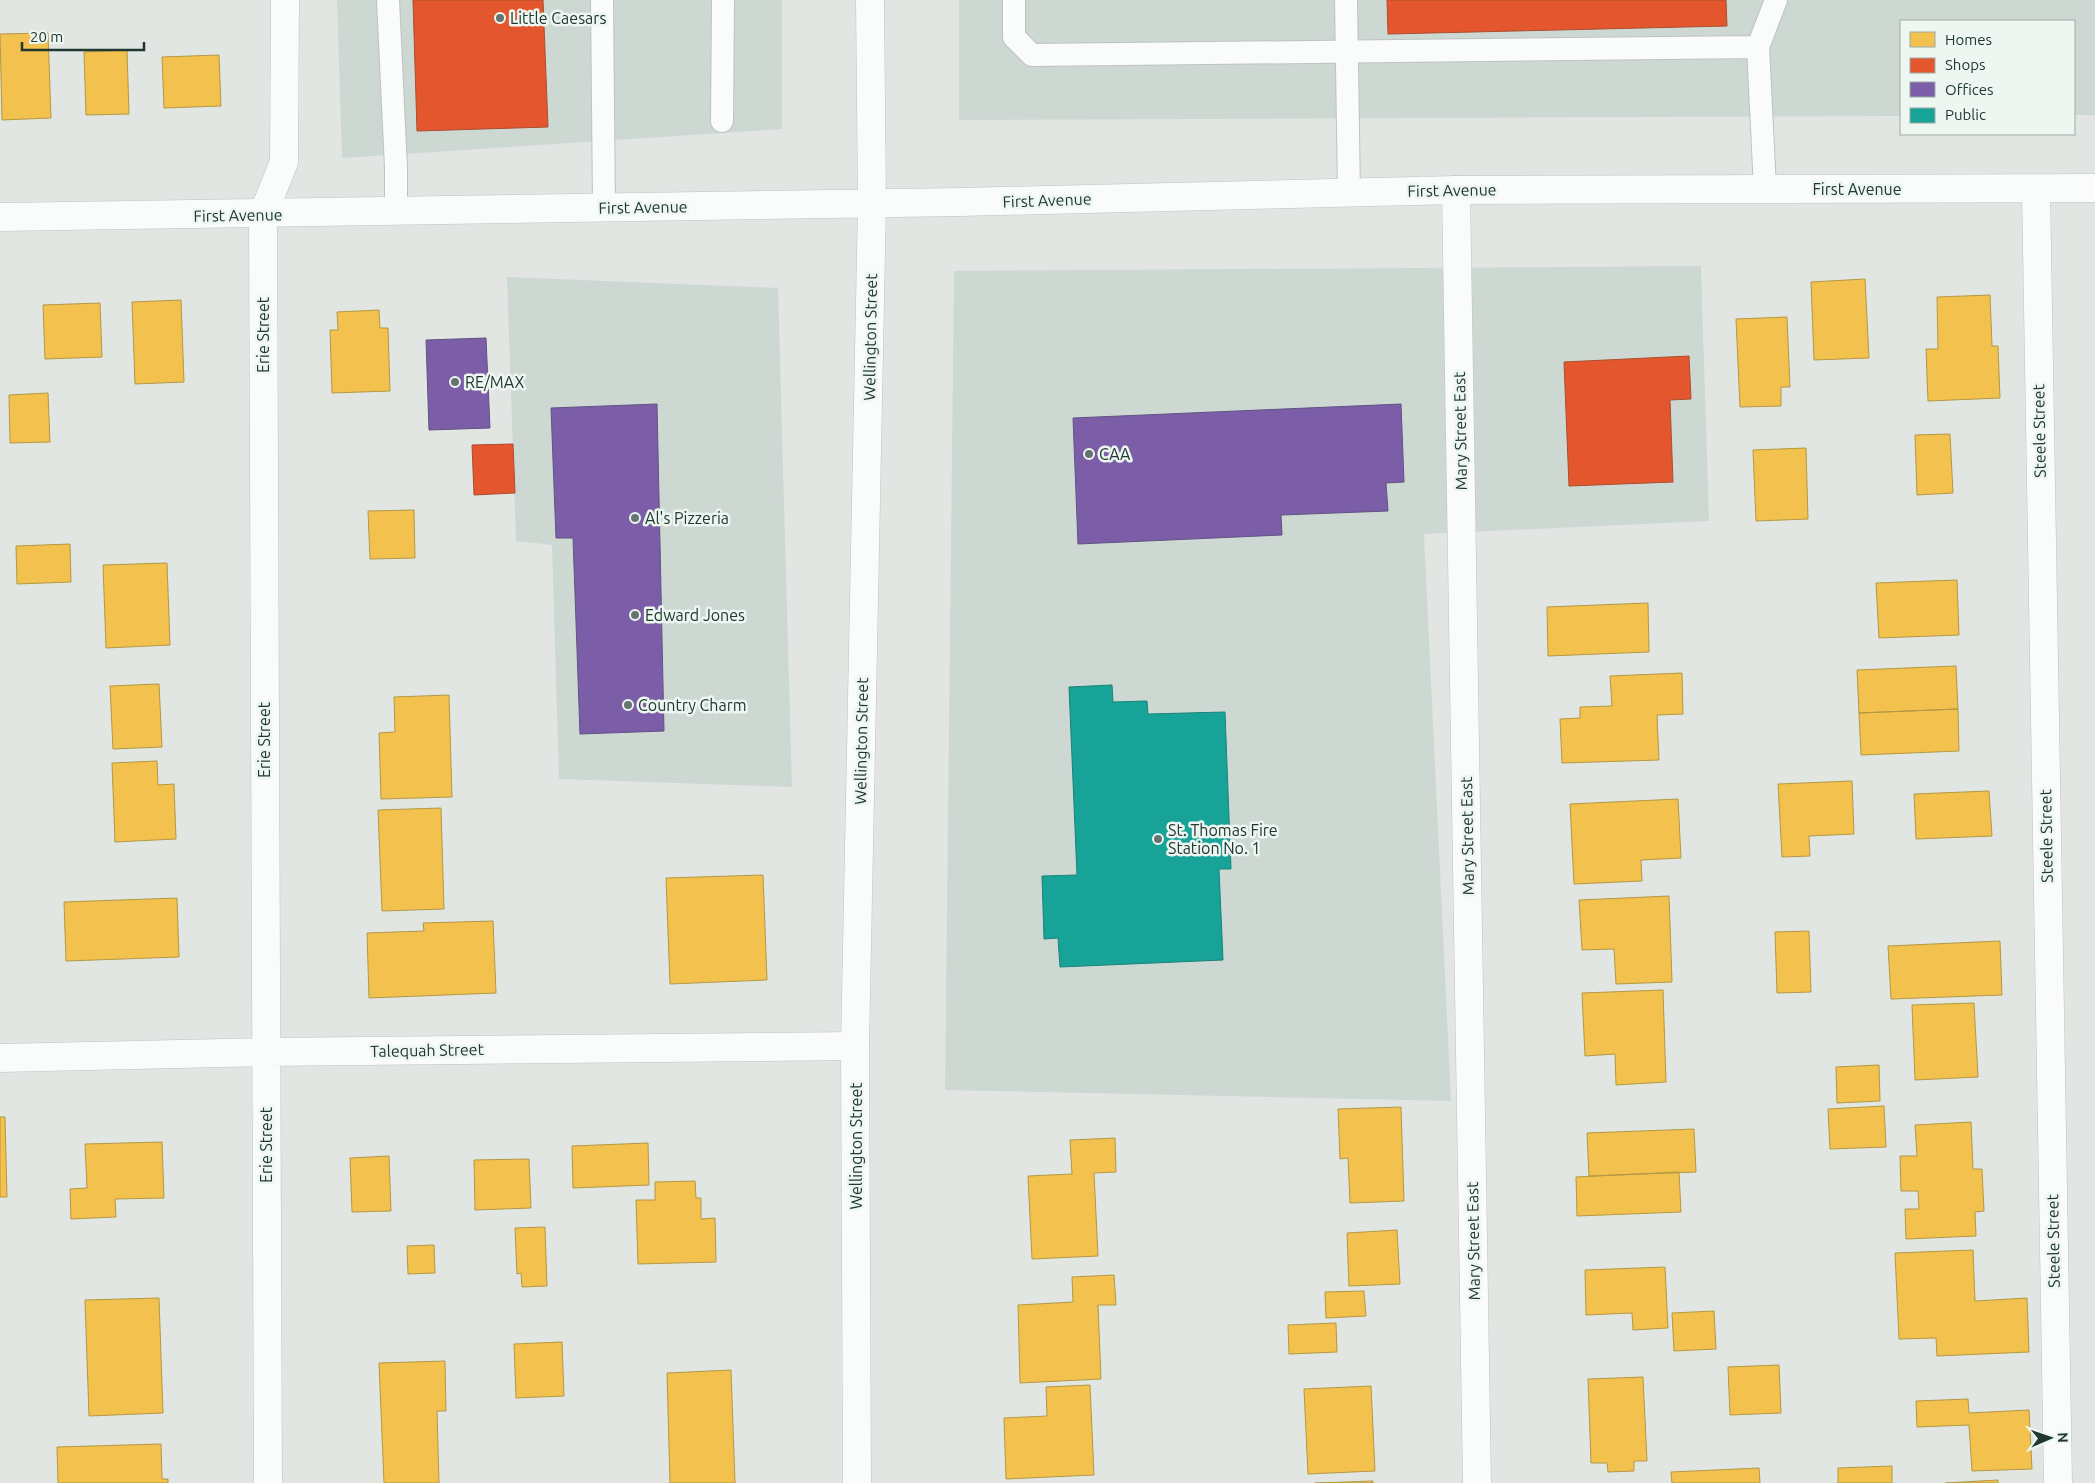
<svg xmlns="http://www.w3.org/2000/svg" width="2095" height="1483" font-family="Ubuntu,sans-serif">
  <rect width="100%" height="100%" fill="#e1e6e3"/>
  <path fill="#ced8d3" d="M337,0H782V129L342,158Z
    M959,0H2095V115H2074V21H1901V116L959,120Z
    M1701,266L1709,521L1424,534L1451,1101L945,1090L954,271Z
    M507,277L778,288L792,787L559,779L552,545L516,541Z"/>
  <path fill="#f2c14e" stroke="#b39845" d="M48,33L51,118L2,120L0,34Z
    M127,50L129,114L86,115L84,52Z
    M219,55L221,106L164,108L162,57Z
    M1865,279L1869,358L1814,360L1811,282Z
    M1990,295L1992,346H1998L2000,398L1928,401L1926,349H1938L1937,297Z
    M181,300L184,382L135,384L132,302Z
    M100,303L102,357L45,359L43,305Z
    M379,310L380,328H388L390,391L332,393L330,330H338L337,312Z
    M1787,317L1790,387H1781V406L1740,407L1736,319Z
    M48,393L50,442L10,443L9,395Z
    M1950,434L1953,493L1917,495L1915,435Z
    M1806,448L1808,519L1756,521L1753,450Z
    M414,510L415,558L370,559L368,511Z
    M70,544L71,582L17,584L16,546Z
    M167,563L170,645L106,648L103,565Z
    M1957,580L1959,635L1879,638L1876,583Z
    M1648,603L1649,652L1548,656L1547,607Z
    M1956,666L1958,709L1859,713L1857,670Z
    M1682,673L1683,714L1657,715L1659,760L1562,763L1560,719L1580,718V707L1612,706L1610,676Z
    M159,684L162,747L113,749L110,686Z
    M449,695L452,797L381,799L379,733L395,732L394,697Z
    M1958,709L1959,751L1861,755L1859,713Z
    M157,761L158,785L174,784L176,839L115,842L112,763Z
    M1852,781L1854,834L1809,836L1810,856L1782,857L1778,784Z
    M1989,791L1992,836L1916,839L1914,794Z
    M1678,799L1681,858L1641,860L1642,881L1574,884L1570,804Z
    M441,808L444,909L382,911L378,810Z
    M763,875L767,980L670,984L666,878Z
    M1669,896L1672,982L1616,984L1614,949L1582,950L1579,900Z
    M177,898L179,957L66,961L64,902Z
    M493,921L496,993L369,998L367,933L424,931L423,923Z
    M1809,931L1811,992L1777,993L1775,932Z
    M2000,941L2002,995L1891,999L1888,946Z
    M1663,990L1666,1082L1616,1085L1615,1054L1585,1056L1582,993Z
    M1974,1003L1978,1077L1915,1080L1912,1005Z
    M1879,1065L1880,1101L1837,1103L1836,1067Z
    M1884,1106L1886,1147L1830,1149L1828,1109Z
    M1401,1107L1404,1201L1350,1203L1348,1158L1340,1159L1338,1109Z
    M0,1117H5L7,1197H0Z
    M1971,1122L1973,1169H1982L1984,1211L1975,1212L1976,1236L1906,1239L1905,1209H1919L1918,1191H1901L1900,1156H1917L1915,1125Z
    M1694,1129L1696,1172L1589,1176L1587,1133Z
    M1115,1138L1116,1172L1094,1173L1098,1256L1032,1259L1028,1176L1072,1174L1070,1140Z
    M162,1142L164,1198L115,1199L116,1217L71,1219L70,1189L87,1188L85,1144Z
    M648,1143L649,1185L573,1188L572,1146Z
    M389,1156L391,1211L352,1212L350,1158Z
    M529,1159L531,1208L475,1210L474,1160Z
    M1679,1172L1681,1212L1577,1216L1576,1177Z
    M695,1181L696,1198H701V1219L715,1218L716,1262L638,1264L636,1200H655V1182Z
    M545,1227L547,1286L522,1287L521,1273L517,1274L515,1228Z
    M1397,1230L1400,1284L1349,1286L1347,1233Z
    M434,1245L435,1273L408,1274L407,1246Z
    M1973,1250L1975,1301L2027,1298L2029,1352L1937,1356L1936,1338L1899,1339L1895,1253Z
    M1665,1267L1668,1328L1633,1330L1632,1313L1586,1315L1585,1270Z
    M1114,1275L1116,1305H1098L1101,1379L1020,1383L1018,1305L1073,1302L1072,1277Z
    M1364,1291L1366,1316L1326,1318L1325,1292Z
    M159,1298L163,1413L89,1416L85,1300Z
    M1714,1311L1716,1349L1674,1351L1672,1313Z
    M1336,1323L1337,1352L1289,1354L1288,1325Z
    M562,1342L564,1396L516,1398L514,1344Z
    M445,1361L446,1411H437L439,1483H384L379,1363Z
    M1779,1365L1781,1413L1730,1415L1728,1367Z
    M731,1370L735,1483H670L667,1373Z
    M1643,1377L1647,1461H1634V1471L1608,1472L1607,1463H1591L1588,1379Z
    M1090,1385L1094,1475L1006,1479L1004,1418L1047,1416L1046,1387Z
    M1371,1386L1375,1471L1308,1474L1304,1389Z
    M1968,1399L1969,1413L2029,1410L2032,1469L1972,1471L1969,1425L1917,1427L1916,1401Z
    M161,1444L162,1479H168V1483H58L57,1447Z
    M1892,1466V1483H1838V1468Z
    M1759,1468L1760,1483H1672L1671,1472Z
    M1998,1480V1483H1945Z
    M1373,1481V1483H1315Z"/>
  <path fill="#e4572e" stroke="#a94e2f" d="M413,0H543L548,127L417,131Z
    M1387,0H1726L1727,26L1388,34Z
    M1689,356L1691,399L1670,400L1673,482L1569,486L1564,362Z
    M513,444L515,493L474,495L472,445Z"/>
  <path fill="#7b5ea7" stroke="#605383" d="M486,338L490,428L429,430L426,340Z
    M657,404L664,731L580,734L573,538H556L551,408Z
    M1401,404L1404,482L1386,483L1388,511L1281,515L1282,535L1078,544L1073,418Z"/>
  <path fill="#17a398" stroke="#1a8379" d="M1112,685L1113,702L1147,701L1148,714L1225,712L1231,869H1219L1223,960L1060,967L1058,938L1044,939L1042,876L1077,875L1069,687Z"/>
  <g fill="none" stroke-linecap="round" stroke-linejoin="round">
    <g stroke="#bec3c0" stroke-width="24">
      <path id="lane" d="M388,0L396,168V212
        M602,0L604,208
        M1014,0V37L1032,55L1758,47
        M1346,0L1349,193
        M722,121L723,0
        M1765,189L1758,47L1776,0"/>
    </g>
    <g stroke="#bec3c0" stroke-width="29">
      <path id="street" d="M2036,189L2058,1483
        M1456,190L1477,1483
        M0,1058L265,1052L855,1046
        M268,1483L263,214L284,162L285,0"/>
    </g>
    <g stroke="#bdc4c1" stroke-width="29">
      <path id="secondary" d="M0,217L961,202L1456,190L2095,188
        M857,1483L855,1046L872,203L870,0"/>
    </g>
    <use href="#lane" stroke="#fafbfb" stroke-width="22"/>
    <use href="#street" stroke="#fafbfb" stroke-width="28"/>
    <use href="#secondary" stroke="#fafbfb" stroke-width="28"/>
  </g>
  <g fill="#64756f" stroke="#eef6f1" stroke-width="2">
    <circle cx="500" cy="18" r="5"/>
    <circle cx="455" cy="382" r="5"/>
    <circle cx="1089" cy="454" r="5"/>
    <circle cx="635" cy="518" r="5"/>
    <circle cx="635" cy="615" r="5"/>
    <circle cx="628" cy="705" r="5"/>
    <circle cx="1158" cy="839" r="5"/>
  </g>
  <g text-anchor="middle" stroke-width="5" stroke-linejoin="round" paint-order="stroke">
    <g font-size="16" fill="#203830" stroke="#eef6f1" text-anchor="start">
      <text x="510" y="24">Little Caesars</text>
      <text x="465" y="388">RE/MAX</text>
      <text x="1099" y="460">CAA</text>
      <text x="645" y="524">Al's Pizzeria</text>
      <text x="645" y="621">Edward Jones</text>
      <text x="638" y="711">Country Charm</text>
      <text x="1168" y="836">St. Thomas Fire<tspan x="1168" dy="18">Station No. 1</tspan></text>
    </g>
    <g font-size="16" fill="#203830" stroke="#eef6f1">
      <text x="1857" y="195">First Avenue</text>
      <text transform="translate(1452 190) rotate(-1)" y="6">First Avenue</text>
      <text transform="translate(1047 200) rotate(-2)" y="6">First Avenue</text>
      <text transform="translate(643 207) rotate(-1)" y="6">First Avenue</text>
      <text transform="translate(238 215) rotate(-1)" y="6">First Avenue</text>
      <text transform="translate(263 335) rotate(-90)" y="6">Erie Street</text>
      <text transform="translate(870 337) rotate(-89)" y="6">Wellington Street</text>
      <text transform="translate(1460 431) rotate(-91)" y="6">Mary Street East</text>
      <text transform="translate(2039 431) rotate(-91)" y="6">Steele Street</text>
      <text transform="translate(264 740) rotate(-90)" y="6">Erie Street</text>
      <text transform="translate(861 741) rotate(-89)" y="6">Wellington Street</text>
      <text transform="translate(1467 836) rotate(-91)" y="6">Mary Street East</text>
      <text transform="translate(2046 836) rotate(-91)" y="6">Steele Street</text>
      <text transform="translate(427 1050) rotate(-1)" y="6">Talequah Street</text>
      <text transform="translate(266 1145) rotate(-90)" y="6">Erie Street</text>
      <text transform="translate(856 1146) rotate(-90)" y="6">Wellington Street</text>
      <text transform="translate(1473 1241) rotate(-91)" y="6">Mary Street East</text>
      <text transform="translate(2053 1241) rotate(-91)" y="6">Steele Street</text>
    </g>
  </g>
  <rect x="1900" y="20" width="175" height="115" fill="#eef6f1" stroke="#9caaa4"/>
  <rect x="1910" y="32" width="25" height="15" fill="#f2c14e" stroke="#9caaa4"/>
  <text x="1945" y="45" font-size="15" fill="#203830">Homes</text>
  <rect x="1910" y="58" width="25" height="15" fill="#e4572e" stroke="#9caaa4"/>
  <text x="1945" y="70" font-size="15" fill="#203830">Shops</text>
  <rect x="1910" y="82" width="25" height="15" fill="#7b5ea7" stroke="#9caaa4"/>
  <text x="1945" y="95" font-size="15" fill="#203830">Offices</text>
  <rect x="1910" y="108" width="25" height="15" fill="#17a398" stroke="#9caaa4"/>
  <text x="1945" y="120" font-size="15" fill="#203830">Public</text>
  <g transform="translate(2050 1438) rotate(88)" stroke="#eef6f1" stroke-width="4" paint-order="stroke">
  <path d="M0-4L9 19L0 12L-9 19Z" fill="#203830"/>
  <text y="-8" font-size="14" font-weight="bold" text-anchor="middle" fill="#203830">N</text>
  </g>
  <path d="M22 42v8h122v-8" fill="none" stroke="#203830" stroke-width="2.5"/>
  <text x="30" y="42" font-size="15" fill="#203830" stroke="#eef6f1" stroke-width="4" paint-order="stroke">20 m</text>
</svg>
